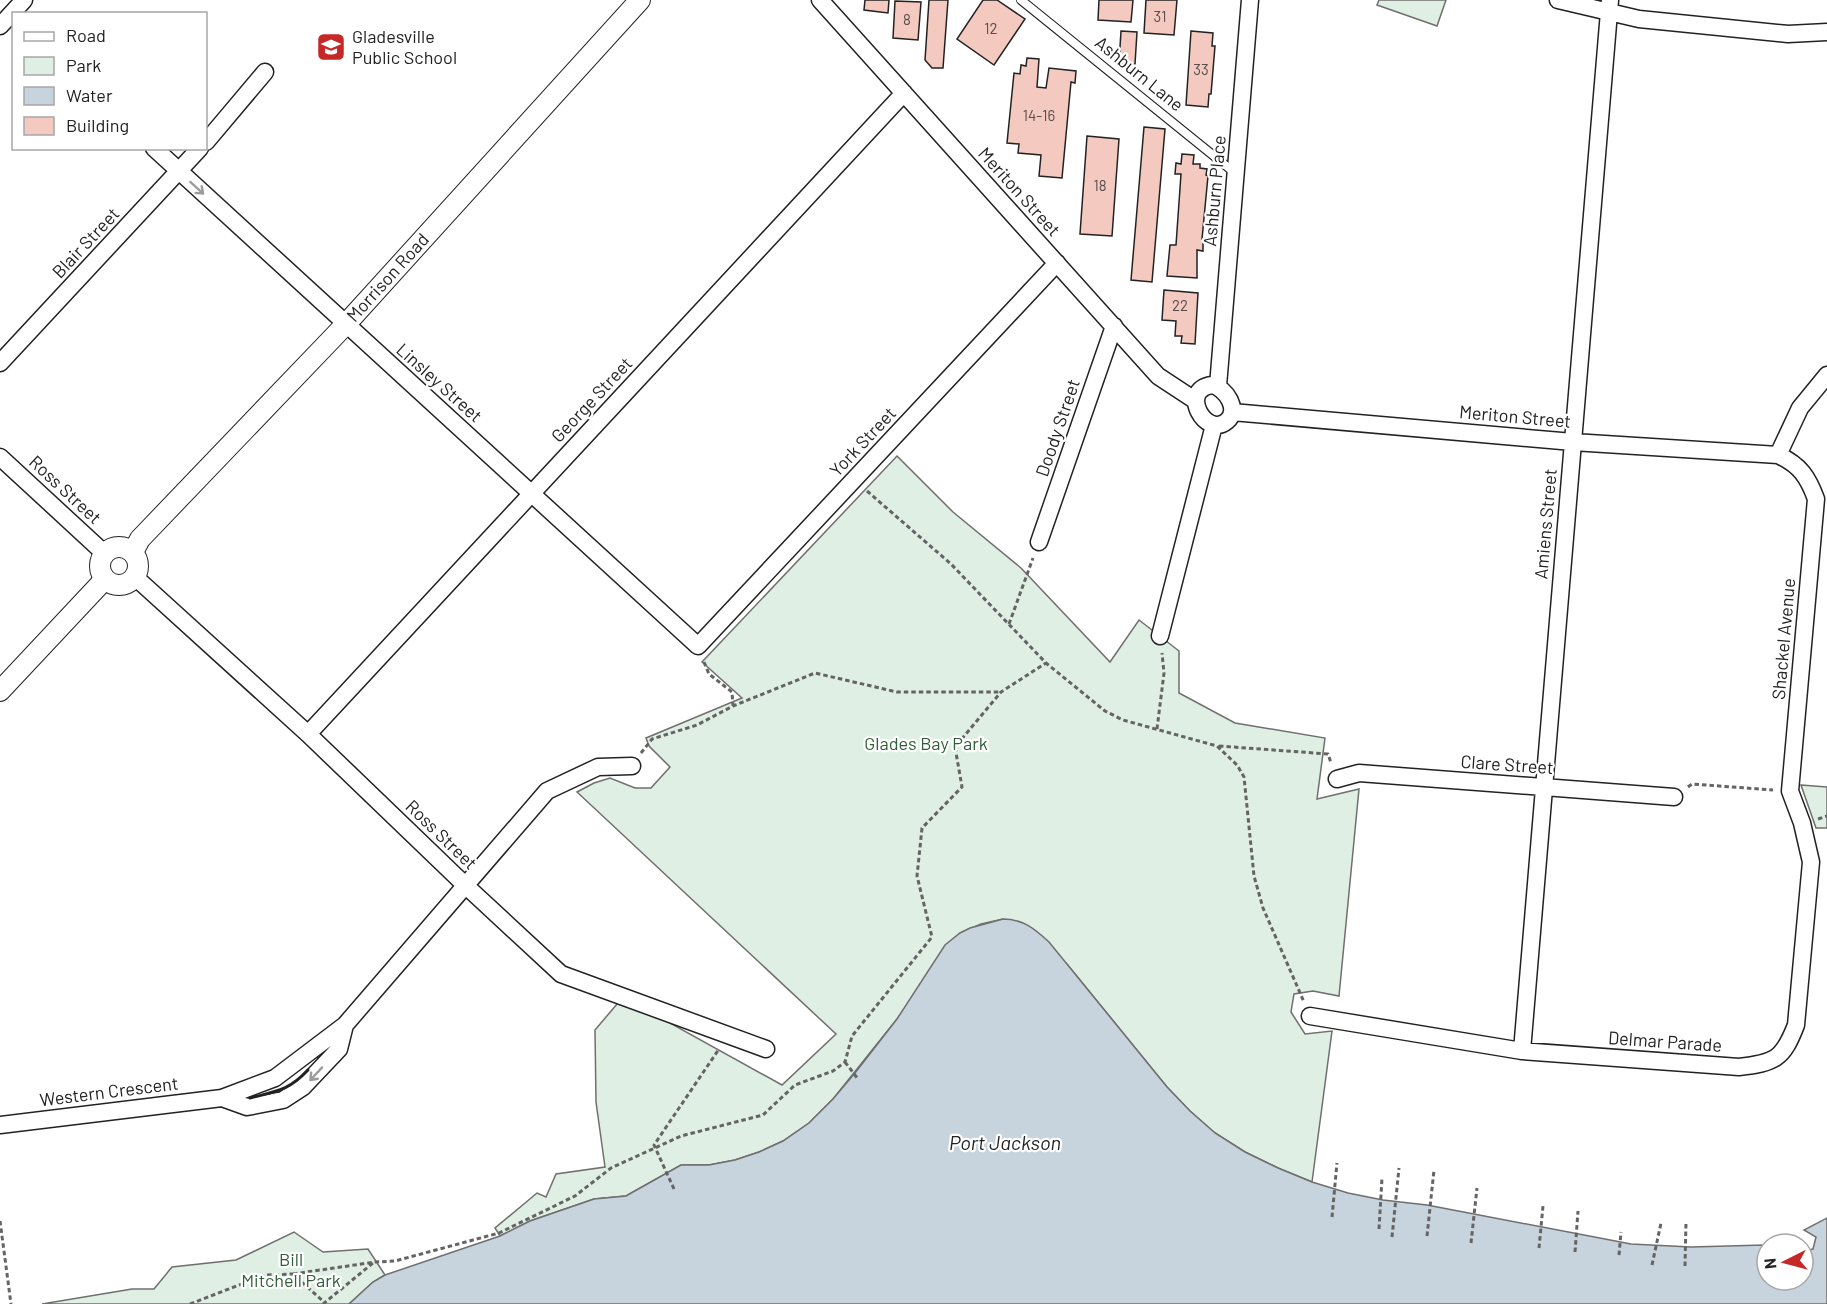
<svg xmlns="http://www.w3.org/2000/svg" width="1827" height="1304" font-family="Barlow,sans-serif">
  <rect width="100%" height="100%" fill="#fff"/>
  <path fill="#e0efe3" stroke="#6f6f6f" stroke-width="1.5" d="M1379,0H1446L1437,26L1377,5Z
    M897,456L953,512L1021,568L1110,662L1139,620L1179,651V693L1235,723L1325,738L1317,799L1359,789L1339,996L1313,991L1294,994L1291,1012L1305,1034L1332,1031L1312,1182L1278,1168L1245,1152L1215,1133L1190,1111L1167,1087L1067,964L1003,919L981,924L960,933L897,1019L833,1099L809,1123L783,1141L759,1152L735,1160L709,1165H681L626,1196L594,1199L530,1221L500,1236L495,1228L537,1193L546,1197L556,1174L605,1167L596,1102L595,1030L623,997L782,1085L836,1034L577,792L594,783L610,778L635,788H651L670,767L649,746L646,738L742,698L702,662Z
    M1801,785L1827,787V828H1816Z
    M294,1232L323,1252L368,1249L385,1275L373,1282L349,1304H42L132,1289H154L172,1267L236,1260Z"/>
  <path fill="#c7d3dd" stroke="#6f6f6f" stroke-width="1.5" d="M1003,919C1023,919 1035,929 1049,942L1167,1087L1190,1111L1215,1133L1245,1152L1278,1168L1312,1182L1348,1193L1383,1200L1427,1205L1631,1244L1691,1247L1764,1245L1767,1257V1280H1803V1267L1805,1268L1804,1251L1813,1249L1816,1237L1804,1230L1827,1218V1304H349L373,1282L385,1275L500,1236L530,1221L594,1199L626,1196L681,1165H709L735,1160L759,1152L783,1141L809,1123L833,1099L855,1073L897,1019L945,945L960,933L970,928Z"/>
  <path fill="#f3c9c0" stroke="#222" stroke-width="1.5" d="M865,0H889L888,13L864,10Z
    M929,0H948L943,68H932L925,60Z
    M983,0H997L1025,19L994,65L957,39Z
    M1099,0H1133L1131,22L1098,20Z
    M1146,0H1177L1174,35L1144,33Z
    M895,1L921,2L918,40L893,38Z
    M1121,31L1137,32L1135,64L1119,63Z
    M1191,31L1213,33L1212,46H1215L1211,94H1209L1208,107L1186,105Z
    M1027,58L1039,59L1037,87L1046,88L1049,68L1076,71L1075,83L1071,82L1062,178L1039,176L1041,155L1018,153L1019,144L1007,143L1014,73L1020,74L1021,65L1026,66Z
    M1144,127L1165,129L1152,282L1131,280Z
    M1087,136L1119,139L1112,236L1080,234Z
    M1182,154L1194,155L1193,164H1200V168L1207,169L1206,175L1208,176L1202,239H1203V251L1197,250V278L1167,276L1170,245H1176L1181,174H1175L1176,163L1181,164Z
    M1164,290L1198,293L1195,344L1181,343L1182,336H1175L1176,321L1162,320Z"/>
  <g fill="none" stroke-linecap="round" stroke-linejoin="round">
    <g stroke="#222" stroke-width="10">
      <path id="service" d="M1021,0L1235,173"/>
    </g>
    <g stroke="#222" stroke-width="19">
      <path id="minor" d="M820,0L1158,376L1196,401
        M1558,0L1639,19L1788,34L1827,32
        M0,26L24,0
        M206,142L265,72
        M154,148L698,646L1057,263
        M0,363L200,148
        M1212,385C1226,388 1240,410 1227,421C1206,439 1178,390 1212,385Z
        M1218,386L1250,0
        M1232,412L1573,442L1778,455C1800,465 1808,477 1816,499L1790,791L1802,823L1811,862L1796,1025C1783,1059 1775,1063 1739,1067L1522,1051L1310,1016
        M1778,455L1800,408L1827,375
        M0,457L104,553
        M1039,542L1114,326
        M135,577L308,734L465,885L561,974L766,1049
        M1160,636L1214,425
        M308,734L904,93
        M1337,779L1359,773L1674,797
        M1522,1051L1610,0
        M222,1098L247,1107L283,1100L303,1087L339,1049L345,1025
        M0,1125L222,1098L275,1078L345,1025L547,791L598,767L632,766"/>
    </g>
    <g stroke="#222" stroke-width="22">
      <g id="tertiary">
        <circle cx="119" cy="566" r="19"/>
        <path id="s1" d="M133,552L140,539L346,324L640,0"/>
        <path d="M0,691L105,579"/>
      </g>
    </g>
    <path stroke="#646464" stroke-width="3" stroke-dasharray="4.5 3" stroke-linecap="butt" d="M867,491L951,564L1046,663L1105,711L1123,720L1217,746L1237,765L1244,777L1254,876L1263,908L1304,1002
      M1009,624L1033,558
      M704,662L709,674L732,692L733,706
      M1157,729L1164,673L1162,653
      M1219,746L1328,754L1331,763
      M641,753L652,739L697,725L733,706L815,673L897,692H1001
      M1688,787L1692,784L1773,790
      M1818,819L1827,816
      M845,1062L858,1079
      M674,1189L654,1145L719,1049
      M1332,1217L1337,1163
      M0,1221L11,1304
      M1379,1229L1382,1178
      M1427,1236L1434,1170
      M1392,1237L1399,1168
      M1471,1243L1477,1188
      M1539,1248L1543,1206
      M1575,1252L1578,1211
      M1619,1255L1621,1232
      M1652,1265L1661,1223
      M1685,1266L1686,1222
      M293,1274L375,1262L395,1261L499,1233L575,1196L611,1168L681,1136L763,1115L795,1085L833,1071L845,1062L852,1036L932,937L917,876L922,828L962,787L955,747L1001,692L1046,663
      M190,1304L265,1275L293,1274L324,1302
      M323,1304L373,1263"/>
    <use href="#service" stroke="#fff" stroke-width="8"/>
    <use href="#minor" stroke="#fff" stroke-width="16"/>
    <use href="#tertiary" stroke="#fff" stroke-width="20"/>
    <path stroke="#222" stroke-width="3" d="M250,1098C277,1091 288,1091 308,1070"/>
  </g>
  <defs><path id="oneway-shaft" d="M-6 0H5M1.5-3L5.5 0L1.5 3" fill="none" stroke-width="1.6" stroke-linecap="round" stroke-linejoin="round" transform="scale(1.5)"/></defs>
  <g stroke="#9c9c9c">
    <use href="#oneway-shaft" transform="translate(197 188) rotate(42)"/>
    <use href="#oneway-shaft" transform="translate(316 1074) rotate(133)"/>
  </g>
  <defs>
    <g id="school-square" transform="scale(1.5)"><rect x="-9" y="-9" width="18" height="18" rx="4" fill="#c62828" stroke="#fff"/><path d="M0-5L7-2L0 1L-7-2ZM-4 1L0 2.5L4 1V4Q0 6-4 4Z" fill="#fff"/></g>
  </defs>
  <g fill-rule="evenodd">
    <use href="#school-square" x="331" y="47"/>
  </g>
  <g text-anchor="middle" stroke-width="4.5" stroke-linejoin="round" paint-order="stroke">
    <g font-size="15" fill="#564c4a">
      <text x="1160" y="22">31</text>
      <text x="907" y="25">8</text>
      <text x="991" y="34">12</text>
      <text x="1201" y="75">33</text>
      <text x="1039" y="121">14-16</text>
      <text x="1100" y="191">18</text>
      <text x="1180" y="311">22</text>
    </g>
    <g font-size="18" fill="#222" stroke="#fff" text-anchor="start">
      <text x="352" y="43">Gladesville<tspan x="352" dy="21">Public School</tspan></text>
    </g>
    <g font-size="18" fill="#222" stroke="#fff">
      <text transform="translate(1139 74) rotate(39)" y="6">Ashburn Lane</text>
      <text transform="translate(1215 191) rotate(-85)" y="6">Ashburn Place</text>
      <text transform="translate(1019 192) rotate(48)" y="6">Meriton Street</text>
      <text transform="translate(86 243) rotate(-47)" y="6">Blair Street</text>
      <text dy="6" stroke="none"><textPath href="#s1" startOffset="375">Morrison Road</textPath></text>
      <text transform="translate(439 383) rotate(42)" y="6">Linsley Street</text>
      <text transform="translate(592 400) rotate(-47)" y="6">George Street</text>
      <text transform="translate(1515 417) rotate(5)" y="6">Meriton Street</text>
      <text transform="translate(1058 428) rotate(-71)" y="6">Doody Street</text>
      <text transform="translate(863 442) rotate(-47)" y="6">York Street</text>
      <text transform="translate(65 490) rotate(43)" y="6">Ross Street</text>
      <text transform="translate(1546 524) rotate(-85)" y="6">Amiens Street</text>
      <text transform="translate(1784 639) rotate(-85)" y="6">Shackel Avenue</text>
      <text transform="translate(1507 765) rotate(4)" y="6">Clare Street</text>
      <text transform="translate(441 835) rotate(44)" y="6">Ross Street</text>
      <text transform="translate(1665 1042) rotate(4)" y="6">Delmar Parade</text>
      <text transform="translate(109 1092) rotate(-7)" y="6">Western Crescent</text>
    </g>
    <g font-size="18" fill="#2f5e38" stroke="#fff">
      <text x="926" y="750">Glades Bay Park</text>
      <text x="291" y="1266">Bill<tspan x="291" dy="21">Mitchell Park</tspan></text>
    </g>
    <g font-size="20" font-style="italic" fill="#222" stroke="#fff">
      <text x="1005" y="1150">Port Jackson</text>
    </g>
  </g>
  <rect x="12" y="12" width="195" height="138" fill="#ffffff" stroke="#a7a7a7" stroke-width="1.5"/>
  <rect x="24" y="32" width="30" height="9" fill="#ffffff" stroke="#a7a7a7" stroke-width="1.5"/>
  <text x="66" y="42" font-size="18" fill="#222222">Road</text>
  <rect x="24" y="57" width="30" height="18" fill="#e0efe3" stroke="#a7a7a7" stroke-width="1.5"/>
  <text x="66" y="72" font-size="18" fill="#222222">Park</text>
  <rect x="24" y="87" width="30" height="18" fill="#c7d3dd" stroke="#a7a7a7" stroke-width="1.5"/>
  <text x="66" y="102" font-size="18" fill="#222222">Water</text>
  <rect x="24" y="117" width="30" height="18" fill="#f3c9c0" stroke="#a7a7a7" stroke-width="1.5"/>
  <text x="66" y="132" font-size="18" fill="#222222">Building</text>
  <g transform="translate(1785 1262) rotate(264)"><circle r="28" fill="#ffffff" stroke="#a7a7a7" stroke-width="1.5"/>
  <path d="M0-4.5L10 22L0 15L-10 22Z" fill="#c62828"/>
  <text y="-9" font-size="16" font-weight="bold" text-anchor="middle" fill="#222222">N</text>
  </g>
</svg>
